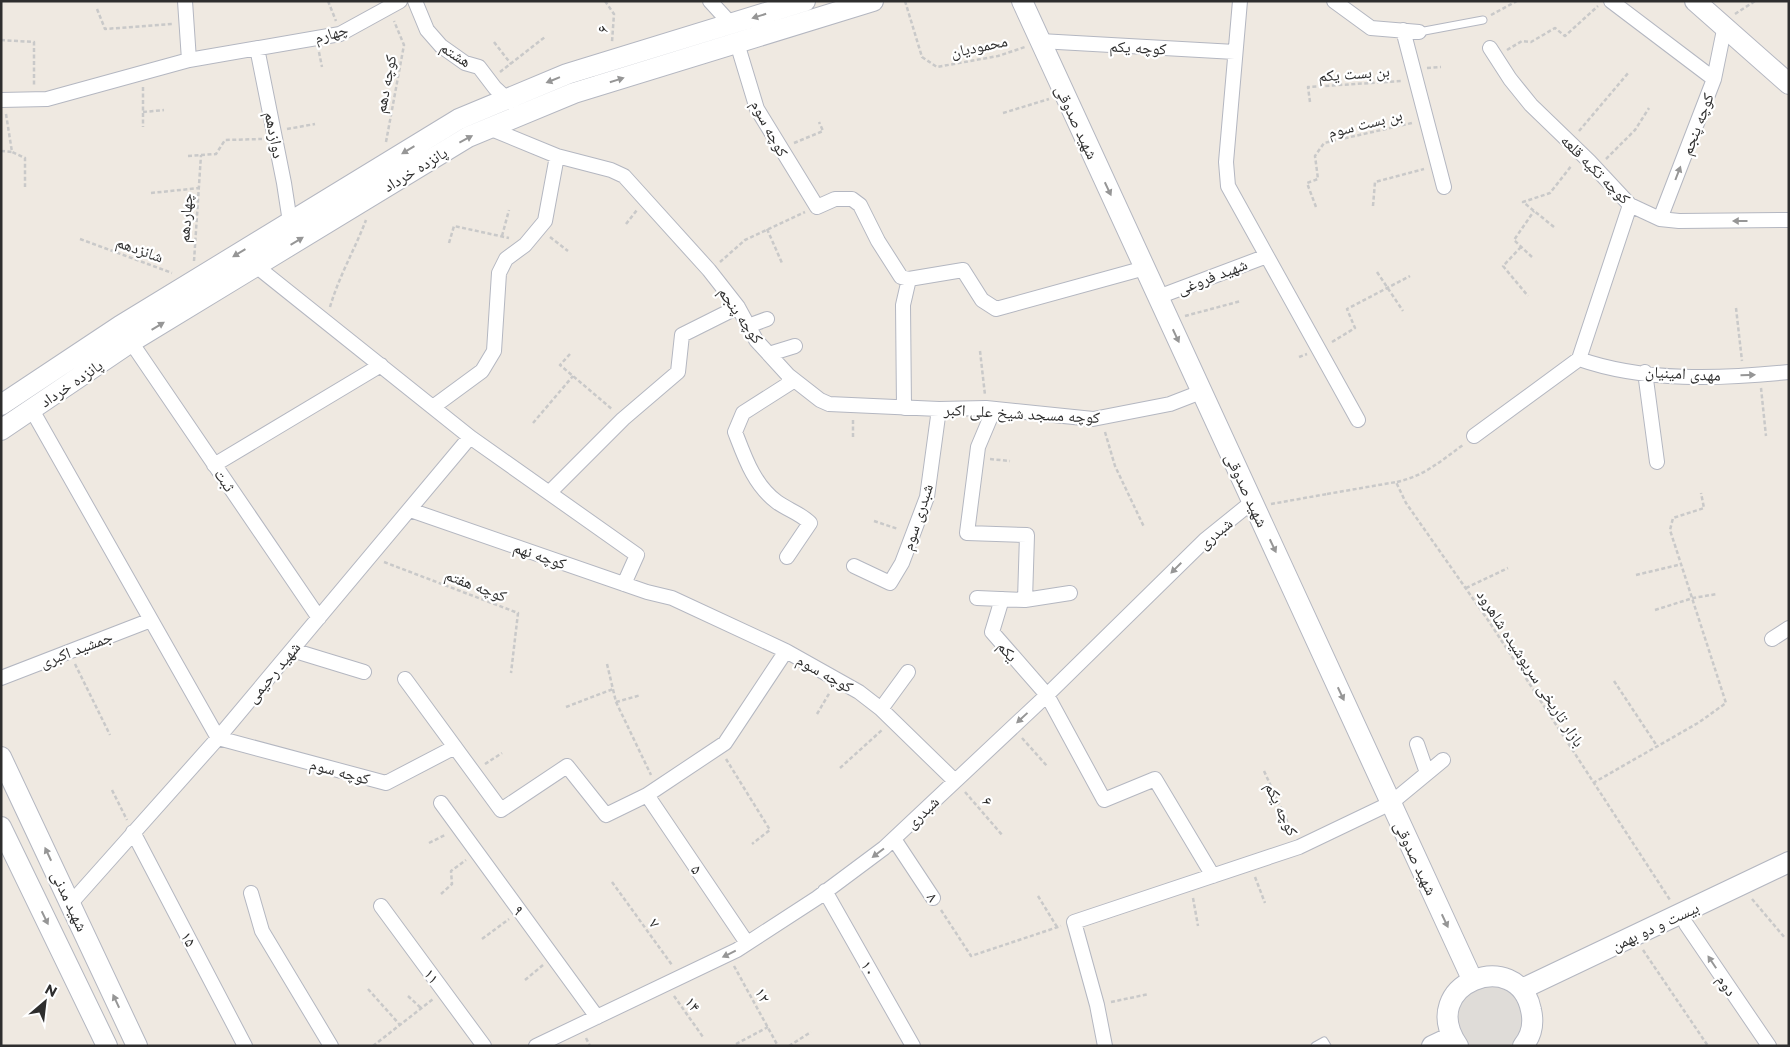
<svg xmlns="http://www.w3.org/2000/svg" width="1790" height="1047" font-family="Montserrat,'Noto Naskh Arabic',sans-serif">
  <rect width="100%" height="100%" fill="#efe9e1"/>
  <path fill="#dfdcd8" d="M1485,975L1528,1001L1521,1046H1458L1447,1010Z"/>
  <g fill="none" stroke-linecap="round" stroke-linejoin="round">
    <g stroke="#b4b7c1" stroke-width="9">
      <path id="lane" d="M1419,32L1483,20
        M1315,1046L1324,1041L1327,1046"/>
    </g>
    <g stroke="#b4b7c1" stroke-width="16">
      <path id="street" d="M415,1L427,30L441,46L465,63L479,67L495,88L507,99
        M710,1L731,24
        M1240,1L1226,162L1228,186L1358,420
        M1334,1L1371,28L1419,32
        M1611,1L1714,79
        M1403,30L1444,187
        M1040,41L1235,52
        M737,43L757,109L817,207L835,199H852L860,205L878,241L901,277L909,279L963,270L982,300L996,309L1145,268
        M257,48L284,183L290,222
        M1490,48L1510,79L1531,105L1589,161L1630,205L1660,219L1679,221L1789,220
        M189,60L340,34L400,1
        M1,100L47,99L189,60L185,1
        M489,128L557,156L611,170L624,176L709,270L738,307L756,340L788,375L790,383L743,413L735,432C745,458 754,485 777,502C788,510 800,513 810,523L787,557
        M1660,219L1714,79L1725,25
        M256,266L470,437L637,555L624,584
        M1158,297L1267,256
        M748,326L767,319
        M131,342L319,618
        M769,354L795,346
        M1579,359C1644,382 1721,379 1789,372
        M1645,372L1657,462
        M788,375L820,400L829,404L939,409L986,408L1093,419L1170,404L1201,392
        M433,407L482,371L494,351L499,273L506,259L525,245L545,221L557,156
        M904,408L903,305L909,279
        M994,409L978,447L967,533L1027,535L1025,600
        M32,410L218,738L386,783L455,747
        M1474,436L1579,359L1630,205
        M214,465L381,365
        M550,492L623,419L678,372L682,335L738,307
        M410,510L647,592L672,598L786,651L859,692L881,709L955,781
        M854,566L890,583L902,563L927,497L939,409
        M977,598L1025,600L1070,593
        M1002,599L992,632L1047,695L1104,800L1155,779L1213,876
        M1772,639L1789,628
        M292,650L364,672
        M1,678L151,620
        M405,679L501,810L567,766L606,815L647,795L725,743L786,651
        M881,709L908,672
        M1417,744L1427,773
        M647,795L747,943
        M441,803L597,1017
        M133,832L245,1046
        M894,839L933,898
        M825,891L913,1046
        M251,893L262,931L331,1046
        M71,903L218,738L470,437
        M381,906L484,1046
        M1686,924L1769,1046
        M536,1046L737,950L817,898L884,848L1047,695L1205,540L1252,502
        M1105,1046L1097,1005L1074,922L1299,847L1391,803L1443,760"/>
    </g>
    <g stroke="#b4b7c1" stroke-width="22">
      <path id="secondary" d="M1022,1L1472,979
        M1695,1L1789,84
        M1,405L120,326L459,119L567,74L805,1
        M1,430L131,342L468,137L574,93L873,1
        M1,757L137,1046
        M1,827L107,1046
        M1522,989L1789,862
        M1432,1046L1451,1037
        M1458,1046C1415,984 1518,945 1531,1010C1534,1023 1532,1035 1523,1046"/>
    </g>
    <path stroke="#c9c9c9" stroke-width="2.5" stroke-dasharray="4 2.5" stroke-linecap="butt" d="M328,1L336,21
      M605,1L614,14L612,42
      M905,1L922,57L937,67L998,56L1025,47
      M97,9L105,29L172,24
      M1735,14L1755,1
      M1491,15L1517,1
      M1,40L34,42V85
      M494,42L511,64
      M1507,50L1522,41L1531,42L1555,28L1565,36L1598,6
      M319,52L322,67
      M1427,68L1441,67
      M500,72L545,37
      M143,87V127
      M1310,102L1308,87L1402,81
      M143,112L164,110
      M1003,113L1049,99
      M6,114L12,152L25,158V187
      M287,129L315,124
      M1579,131L1629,72
      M386,142L404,45L394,21
      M794,143L823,131L819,122
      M1,151L12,152
      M188,156L216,154L225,140L262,139
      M1606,159L1635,130L1649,108
      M151,193L199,188
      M1373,206L1375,182L1424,169
      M1316,207L1307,183L1318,179L1315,156L1324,143L1412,123
      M626,224L637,210
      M1554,227L1523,202L1550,193L1572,165
      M767,229L782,263
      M502,236L509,210
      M550,237L568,251
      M80,239L172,273
      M449,243L454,226L509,238
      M1521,247L1503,266L1528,296
      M1532,257L1514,240L1534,211
      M194,261L201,155
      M720,262L745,240L805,212
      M1377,272L1403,311
      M330,307C339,276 355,249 366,220
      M1736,308L1742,361
      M1185,316L1241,301
      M1332,342L1355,328L1347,309L1410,276
      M980,351L985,395
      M570,354L560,365L613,410
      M1299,357L1307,354
      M1761,388L1766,436
      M853,420V438
      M533,423L573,376
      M1105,432L1115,466L1144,527
      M990,459L1010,461
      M1397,482C1426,475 1439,462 1463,445
      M1327,494L1396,482L1406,503L1490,623L1670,900
      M1271,504L1327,494
      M874,521L898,529
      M384,562L518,613L511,673
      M1636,575L1682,564
      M1466,588L1508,568
      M1655,610L1693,598L1717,594
      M75,664L110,735
      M607,664L616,702L651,775
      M1614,681L1657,746
      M616,702L641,695
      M566,707L613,689
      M817,714L830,692
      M1022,738L1047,766
      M726,759L770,830L752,844
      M485,764L502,753
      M840,768L882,730
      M1264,771L1293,834
      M1593,783L1698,723L1726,703L1670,530L1673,518L1704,508L1701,493
      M112,790L127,820
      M965,792L1003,836
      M429,843L445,835
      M1255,877L1265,903
      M612,882L672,965
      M441,894L452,884L451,871L466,860
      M1038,896L1057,927
      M1193,898L1198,926
      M1752,899L1785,938
      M941,910L971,956L1061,926
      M482,939L509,919
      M1643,950L1708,1046
      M734,966L778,1046
      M525,980L543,965
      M368,989L400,1025
      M408,996L421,1008
      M674,996L703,1037
      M1111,1002L1149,994
      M586,1038L590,1046
      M736,1044L768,1027
      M373,1046L433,999
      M789,1046L811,1032"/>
    <use href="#lane" stroke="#fff" stroke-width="7"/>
    <use href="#street" stroke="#fff" stroke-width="14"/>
    <use href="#secondary" stroke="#fff" stroke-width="20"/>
  </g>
  <defs><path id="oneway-solid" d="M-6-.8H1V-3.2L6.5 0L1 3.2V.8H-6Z" transform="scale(1.25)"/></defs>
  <g fill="#969696">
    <use href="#oneway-solid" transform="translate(759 16) rotate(163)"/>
    <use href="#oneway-solid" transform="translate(553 80) rotate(158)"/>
    <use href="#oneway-solid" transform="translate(617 80) rotate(-17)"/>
    <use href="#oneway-solid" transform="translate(466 139) rotate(-28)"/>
    <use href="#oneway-solid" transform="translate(408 150) rotate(149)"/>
    <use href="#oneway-solid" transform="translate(1678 173) rotate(-69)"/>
    <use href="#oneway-solid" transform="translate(1108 189) rotate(65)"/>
    <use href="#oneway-solid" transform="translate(1740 221) rotate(180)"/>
    <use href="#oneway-solid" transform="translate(297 241) rotate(-31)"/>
    <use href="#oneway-solid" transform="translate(239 253) rotate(149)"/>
    <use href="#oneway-solid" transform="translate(158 326) rotate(-31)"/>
    <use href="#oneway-solid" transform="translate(1176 336) rotate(65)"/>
    <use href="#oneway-solid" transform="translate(1748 375) rotate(-2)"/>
    <use href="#oneway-solid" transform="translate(1273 546) rotate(65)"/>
    <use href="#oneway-solid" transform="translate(1176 568) rotate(135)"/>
    <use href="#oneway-solid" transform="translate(1341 694) rotate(65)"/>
    <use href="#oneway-solid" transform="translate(1022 718) rotate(137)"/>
    <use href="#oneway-solid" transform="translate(878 853) rotate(143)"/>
    <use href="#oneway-solid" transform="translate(48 854) rotate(-115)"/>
    <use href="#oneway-solid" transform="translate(45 918) rotate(64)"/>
    <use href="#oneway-solid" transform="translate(1445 921) rotate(65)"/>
    <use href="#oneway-solid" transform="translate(729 954) rotate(154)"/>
    <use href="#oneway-solid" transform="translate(1712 962) rotate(-124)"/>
    <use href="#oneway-solid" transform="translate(116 1001) rotate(-115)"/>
  </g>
  <g text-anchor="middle" stroke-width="4.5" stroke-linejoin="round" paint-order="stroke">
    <g font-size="16" fill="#2e2e2e" stroke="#fff">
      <text transform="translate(602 29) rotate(-86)" y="6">۶</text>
      <text transform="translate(331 33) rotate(-16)" y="6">چهارم</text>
      <text transform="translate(979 46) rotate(-12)" y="6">محمودیان</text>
      <text transform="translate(1138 47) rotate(3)" y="6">کوچه یکم</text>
      <text transform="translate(456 54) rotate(33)" y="6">هشتم</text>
      <text transform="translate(1354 73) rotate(-4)" y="6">بن بست یکم</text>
      <text transform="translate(385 84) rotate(-79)" y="6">کوچه دهم</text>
      <text transform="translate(1077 122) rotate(65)" y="6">شهید صدوقی</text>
      <text transform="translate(1365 123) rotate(-14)" y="6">بن بست سوم</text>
      <text transform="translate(1697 124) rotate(-69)" y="6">کوچه پنجم</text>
      <text transform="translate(770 128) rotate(62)" y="6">کوچه سوم</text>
      <text transform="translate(275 135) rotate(79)" y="6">دوازدهم</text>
      <text transform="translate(415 169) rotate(-31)" y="6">پانزده خرداد</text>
      <text transform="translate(1596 169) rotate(45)" y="6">کوچه تکیه قلعه</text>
      <text transform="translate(185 218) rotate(-86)" y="6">چهاردهم</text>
      <text transform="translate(140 249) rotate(20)" y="6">شانزدهم</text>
      <text transform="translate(1212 276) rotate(-21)" y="6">شهید فروغی</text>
      <text transform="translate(741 315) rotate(55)" y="6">کوچه پنجم</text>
      <text transform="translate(1683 373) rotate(3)" y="6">مهدی امینیان</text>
      <text transform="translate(71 383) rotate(-34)" y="6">پانزده خرداد</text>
      <text transform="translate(1022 413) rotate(3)" y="6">کوچه مسجد شیخ علی اکبر</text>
      <text transform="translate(225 480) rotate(56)" y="6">ثبت</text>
      <text transform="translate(1247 490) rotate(65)" y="6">شهید صدوقی</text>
      <text transform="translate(917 517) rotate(-72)" y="6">شبدری سوم</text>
      <text transform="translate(1215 533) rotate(-40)" y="6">شبدری</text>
      <text transform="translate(540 555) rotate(19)" y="6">کوچه نهم</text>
      <text transform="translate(476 585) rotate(21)" y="6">کوچه هفتم</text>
      <text transform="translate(76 649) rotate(-21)" y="6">جمشید اکبری</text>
      <text transform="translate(1008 651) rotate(50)" y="6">یکم</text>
      <text transform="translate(1531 668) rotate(57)" y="6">بازار تاریخی سرپوشیده شاهرود</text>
      <text transform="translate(273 672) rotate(-50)" y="6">شهید رحیمی</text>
      <text transform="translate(825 673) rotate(29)" y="6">کوچه سوم</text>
      <text transform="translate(340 771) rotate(15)" y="6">کوچه سوم</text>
      <text transform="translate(988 801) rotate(49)" y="6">۶</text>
      <text transform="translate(1282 809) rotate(65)" y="6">کوچه یکم</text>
      <text transform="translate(922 812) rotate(-43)" y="6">شبدری</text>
      <text transform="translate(1416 858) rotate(65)" y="6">شهید صدوقی</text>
      <text transform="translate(697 869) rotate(56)" y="6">۵</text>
      <text transform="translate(933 897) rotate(57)" y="6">۸</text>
      <text transform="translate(70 901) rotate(65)" y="6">شهید مدنی</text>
      <text transform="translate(519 910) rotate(54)" y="6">۹</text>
      <text transform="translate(655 923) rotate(54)" y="6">۷</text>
      <text transform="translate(1655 926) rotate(-25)" y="6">بیست و دو بهمن</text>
      <text transform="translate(189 939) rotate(62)" y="6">۱۵</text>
      <text transform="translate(869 968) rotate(61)" y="6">۱۰</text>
      <text transform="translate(432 976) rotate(53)" y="6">۱۱</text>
      <text transform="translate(1727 985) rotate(56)" y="6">دوم</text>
      <text transform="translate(763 995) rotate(61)" y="6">۱۲</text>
      <text transform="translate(693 1004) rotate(54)" y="6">۱۴</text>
    </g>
  </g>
  <rect width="1790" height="1047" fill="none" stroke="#2e2e2e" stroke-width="5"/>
  <g transform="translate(45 1002) rotate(28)" stroke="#ffffff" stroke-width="4" paint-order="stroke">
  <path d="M0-4L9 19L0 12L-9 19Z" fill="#2e2e2e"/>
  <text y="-8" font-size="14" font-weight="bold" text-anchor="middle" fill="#2e2e2e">N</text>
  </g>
</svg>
